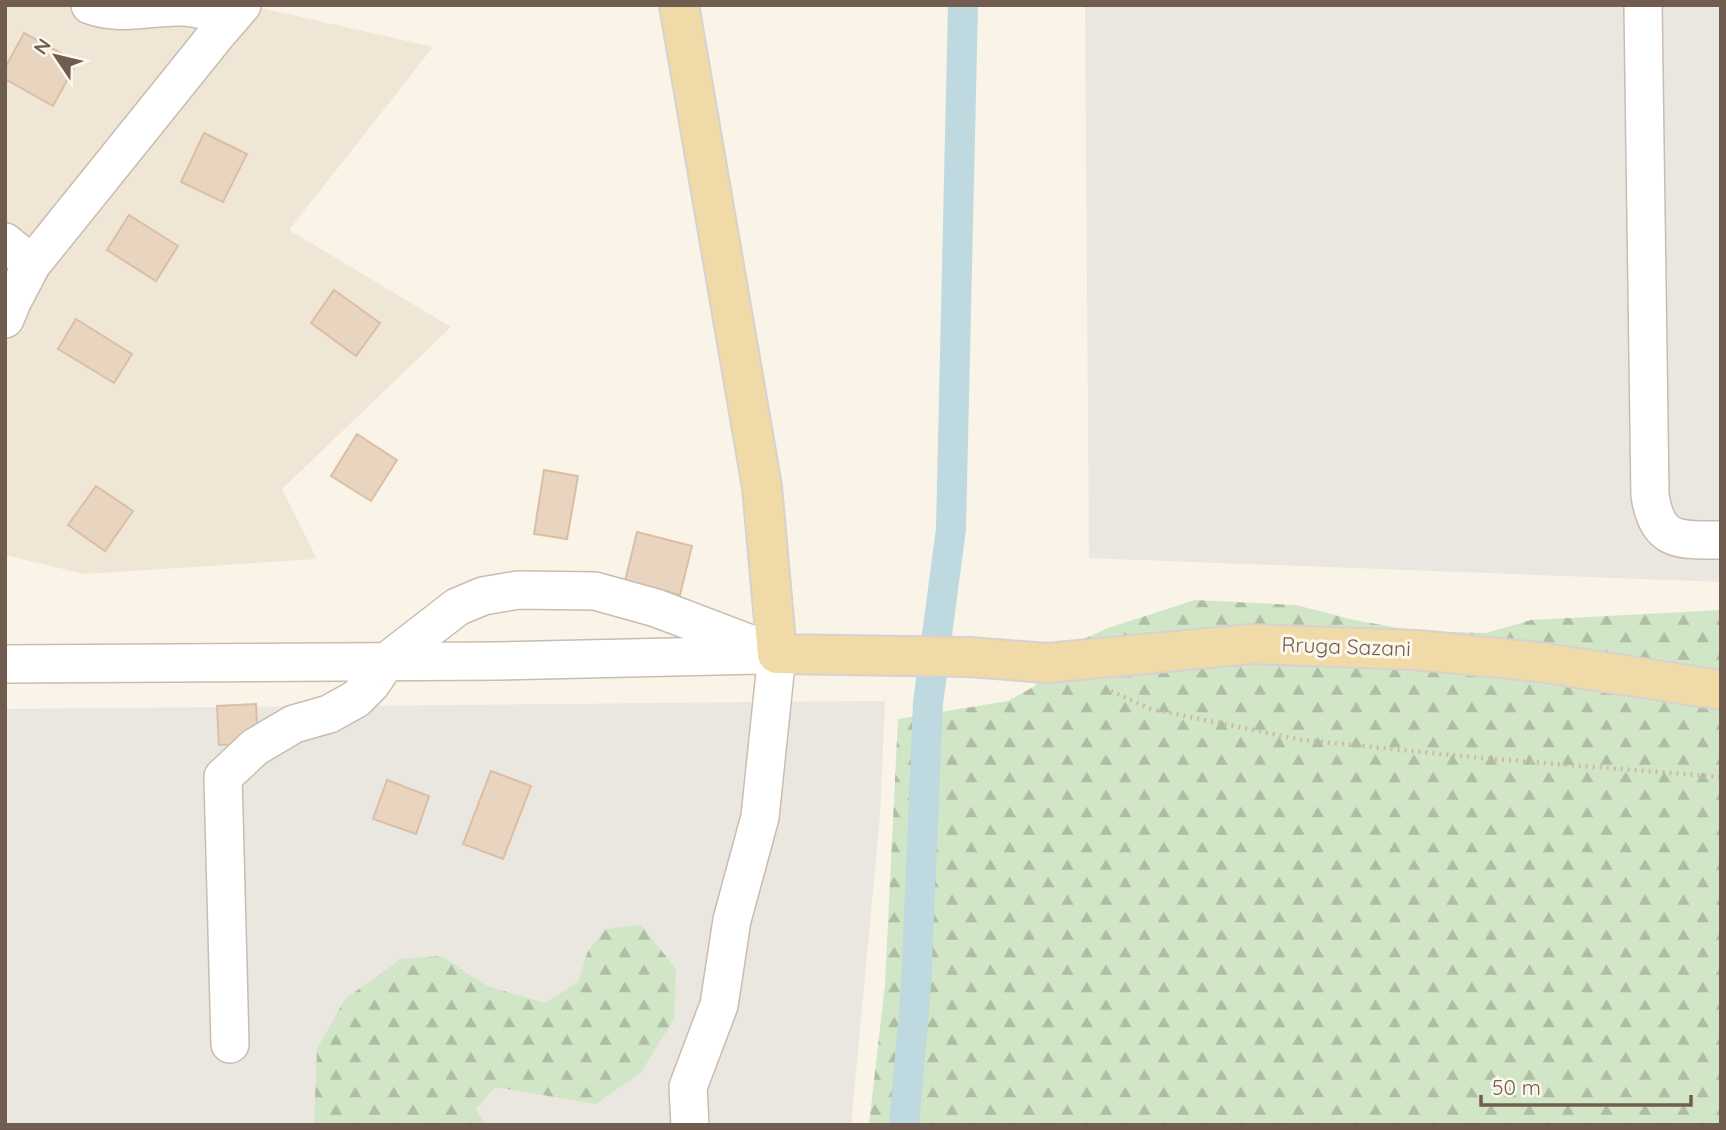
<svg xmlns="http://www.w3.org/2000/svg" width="1726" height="1130" font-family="Quicksand,sans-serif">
  <defs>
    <pattern id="forest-firs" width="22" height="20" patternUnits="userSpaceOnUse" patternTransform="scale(1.75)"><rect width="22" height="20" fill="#d1e5c7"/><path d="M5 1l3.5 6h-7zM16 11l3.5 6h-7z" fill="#aebda4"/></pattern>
  </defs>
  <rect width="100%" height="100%" fill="#f9f4e7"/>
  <path fill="#f0e6d6" d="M5,5H249L433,47L289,230L451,327L282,489L317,559L84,574L5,555Z"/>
  <path fill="#eae6e0" d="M1085,5H1721V582L1089,558Z
    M885,701L880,816L851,1125H5V709Z"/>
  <path fill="url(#forest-firs)" d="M1195,600L1296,605L1354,620L1416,631L1486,633L1531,620L1721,610V1125H869L885,984L898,719L1008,701L1035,686L1064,648L1108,628Z
    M641,925L676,969L674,1019L641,1072L596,1104L495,1087L476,1109L485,1125H314L317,1049L345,999L401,959L441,956L487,986L545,1003L578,982L588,951L606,929Z"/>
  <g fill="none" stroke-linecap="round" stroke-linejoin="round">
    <path stroke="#bed9e0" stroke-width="30" d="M904,1125L916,987L928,703L951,529L963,5"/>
  </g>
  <path fill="#e9d4c0" stroke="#dcbea5" stroke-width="2" d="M24,33L77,62L53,106L5,79V68Z
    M204,133L247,154L223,202L181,182Z
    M129,215L178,246L156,281L107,250Z
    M334,290L380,323L356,356L311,323Z
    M76,319L132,354L114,383L58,349Z
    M357,434L397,460L371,501L331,476Z
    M544,470L578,476L567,539L534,534Z
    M96,486L133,511L105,551L68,525Z
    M637,532L692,546L680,595L625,581Z
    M256,704L258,744L219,745L217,706Z
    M491,771L531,786L503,859L463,844Z
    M387,780L429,796L416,834L373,819Z"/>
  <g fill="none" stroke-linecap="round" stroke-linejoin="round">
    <g stroke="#cabcae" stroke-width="40">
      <path id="minor" d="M90,5C119,16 147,7 177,7C196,6 214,13 232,17
        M1643,5L1650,495C1657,543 1679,540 1721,540
        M5,242L32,264
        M5,319L12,302L32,264L217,34L242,5
        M5,664L499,661L760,655
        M230,1044L223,777L255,747L294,724L329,714L356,699L371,684L386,662L457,607L483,596L518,590L595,591L656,608L777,654
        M690,1125L688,1087L719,1005L732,920L760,817L777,654"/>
    </g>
    <g stroke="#d7d2ce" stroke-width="42">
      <path id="major" d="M679,5L762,487L777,654L969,657L1047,663L1251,644L1417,650L1539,662L1721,690"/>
    </g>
    <path stroke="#d0b9a5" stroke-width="4.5" stroke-dasharray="2 5" stroke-linecap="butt" d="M1111,691L1151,709L1302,740L1482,758L1721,777"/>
    <use href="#minor" stroke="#fff" stroke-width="37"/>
    <use href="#major" stroke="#f0daa8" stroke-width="38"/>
  </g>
  <g text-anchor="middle" stroke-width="6" stroke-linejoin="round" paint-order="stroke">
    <g font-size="21" fill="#705d4f" stroke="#fdf8ed">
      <text transform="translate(1346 647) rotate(2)" y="7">Rruga Sazani</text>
    </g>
  </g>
  <rect width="1726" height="1130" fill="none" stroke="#705d4f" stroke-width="14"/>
  <g transform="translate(56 56) rotate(305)" stroke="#fdf8ed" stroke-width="5" paint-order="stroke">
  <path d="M0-5L12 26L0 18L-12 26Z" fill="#705d4f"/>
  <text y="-10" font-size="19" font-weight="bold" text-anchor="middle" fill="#705d4f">N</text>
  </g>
  <path d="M1481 1095v10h210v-10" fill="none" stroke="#705d4f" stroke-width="3.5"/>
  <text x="1492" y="1095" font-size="21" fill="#705d4f" stroke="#fdf8ed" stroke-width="5" paint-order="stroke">50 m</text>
</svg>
